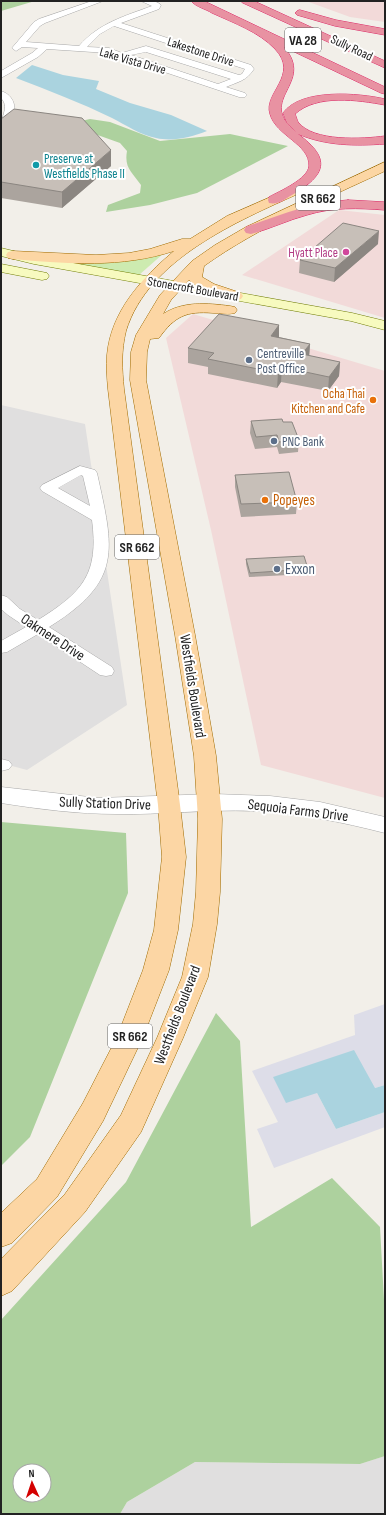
<svg xmlns="http://www.w3.org/2000/svg" width="386" height="1515" font-family="'Sofia Sans Condensed',sans-serif">
  <rect width="100%" height="100%" fill="#f2efe9"/>
  <path fill="#e0dfdf" d="M1,405L85,424L127,705L27,770L1,763Z
    M385,1456V1514H120L127,1502L195,1462L360,1464Z"/>
  <path fill="#f2dad9" d="M306,1H385V22L350,17Z
    M339,210L385,215V318L242,275Z
    M193,314L385,371V798L261,765L211,530L166,338Z"/>
  <path fill="#cdebb0" d="M164,253L139,275L68,263Z"/>
  <path fill="#add19e" fill-rule="evenodd" d="M1,1H35L1,11Z
    M90,119L110,122L160,141L230,134L288,146L197,193L150,205L106,212L108,205L140,193L141,185C132,172 124,168 127,151L120,143L92,133L81,121Z
    M1,822L126,833L128,893L30,1137L1,1166Z
    M216,1013L240,1041L251,1227L332,1178L380,1227L385,1318V1456L360,1464L195,1462L127,1502L120,1514H1V1320L126,1182ZM20,1471H44V1495H20Z"/>
  <path fill="#dddde8" d="M385,1004V1085L375,1088L317,1093L336,1129L385,1112V1127L274,1168L257,1129L278,1122L252,1071L355,1035L354,1015Z"/>
  <path fill="#aad3df" d="M32,65L63,75L99,81L96,89L130,103L171,115L207,131C191,137 173,142 156,138C140,135 126,125 112,118C81,103 48,90 16,78Z
    M354,1050L375,1088L385,1085V1112L336,1129L317,1093L286,1103L273,1077Z"/>
  <g fill="none" stroke-linecap="round" stroke-linejoin="round">
    <g stroke="#a9a9a9" stroke-width="1">
      <path id="minor" d="M92,1H103L45,23L40,26L26,42L79,46C99,23 125,16 152,6L141,1C148,1 156,0 161,5L159,9L121,23L251,65L254,69C246,81 240,81 226,87L245,93L247,95L245,97H239L108,53L47,49L38,57L1,78V71L32,53L38,48L22,47L16,51L12,48L34,22L39,19ZM114,26L245,69L242,74L239,75L146,46L122,53L109,48L87,47L100,34ZM146,52L231,79L218,84L131,55Z
        M1,91C19,96 19,121 1,126C1,116 10,107 1,98Z
        M80,466L95,470L97,473C114,550 123,581 49,627L112,667L114,671L112,675L106,676L100,675L38,634L7,652L1,653V641L26,627L8,615L1,609V595L7,597L20,609L38,620C83,592 99,574 92,520L42,491L40,488L42,485ZM81,475L83,476L90,506L58,488Z
        M1,759L9,761L12,765L9,769L1,771Z"/>
    </g>
    <g stroke="#a9a9a9" stroke-width="1">
      <path id="tertiary" d="M1,787L98,798L214,794L270,796L320,802L385,817V833C342,822 298,813 253,811C207,809 162,815 116,814C78,814 39,809 1,803Z"/>
    </g>
    <g stroke="#707d05" stroke-width="1">
      <path id="secondary" d="M1,248L34,256L352,313L385,321V330L351,321L34,264L1,256Z
        M1,264L47,273L49,276L47,279L42,280L1,272Z"/>
    </g>
    <g stroke="#a06b00" stroke-width="1">
      <path id="primary" d="M385,162V171C324,200 260,226 204,266L202,277L214,284L241,293L243,296L241,299C228,302 198,289 189,280L171,300L163,314C183,301 207,303 230,306L235,307L237,310L235,313C228,315 220,313 213,313C186,311 175,316 159,338L150,339L147,352L146,380L195,635L216,756L222,819L220,892L217,924L208,977L183,1038L141,1132L85,1212L12,1291L1,1296V1259L65,1194L121,1115L157,1038L182,977L193,924L196,892L198,819L194,756L175,635L130,380L131,352L136,335L160,295L192,261L215,245L246,227Z
        M296,186L300,187L302,190L300,193C238,221 148,259 126,331C121,351 122,369 124,389L180,805L186,857L178,930L169,970L143,1037L103,1121L57,1197L12,1243L1,1247V1213L37,1179L83,1103L117,1037L143,970L154,930L162,857L158,805L108,389C107,378 106,366 107,355C111,311 142,278 174,251C122,268 67,264 13,259L8,258L6,255L8,252L13,251L96,255L129,253L150,249L182,239H190L227,216Z"/>
    </g>
    <g stroke="#dc2a67" stroke-width="1">
      <path id="motorway" d="M191,1H204L385,87V94L381,93L284,47C316,84 255,99 296,132L287,123L283,113C301,88 359,93 385,99V105C358,100 317,94 295,114C296,116 297,120 298,122C313,142 363,139 385,136V144C355,146 326,146 298,134C332,159 326,175 292,195C285,199 278,205 269,203L268,200L269,197C280,191 308,179 309,166C310,144 276,136 270,114C263,93 300,75 275,49C259,32 234,23 212,13C206,9 196,7 191,1Z
        M241,1H254L385,61V68L243,3Z
        M300,10L336,20L385,29V35L335,26L297,15L295,13L297,11Z
        M348,200L385,202V210C358,208 333,207 307,215C288,220 270,229 251,234L246,233L244,230L246,227C279,215 313,202 348,200Z"/>
    </g>
    <use href="#minor" fill="#fff" fill-rule="evenodd"/>
    <use href="#tertiary" fill="#fff" fill-rule="evenodd"/>
    <use href="#secondary" fill="#f7fabf" fill-rule="evenodd"/>
    <use href="#primary" fill="#fcd6a4" fill-rule="evenodd"/>
    <use href="#motorway" fill="#e892a2" fill-rule="evenodd"/>
  </g>
  <path fill="#aba49e" d="M1,119L111,166L62,208L1,198Z
    M378,244L334,282L299,273L300,260Z
    M279,325V337L310,344L309,356L340,362L339,376L328,391L281,382L277,388L208,374V367L188,363V348Z
    M251,421L283,422L299,440L298,452L279,454L277,447L255,449L250,433Z
    M235,475L297,502L296,514L241,517L235,487Z
    M246,559L308,569V574L249,577L246,564Z"/>
  <path fill="#8b8681" d="M111,150V166L62,208V192Z
    M379,231L378,244L334,282L335,268Z
    M279,325V339L271,336Z
    M310,344L309,358L302,354Z
    M340,362L339,376L328,391L329,377Z
    M282,367L281,382L277,388L278,373Z"/>
  <path fill="#c7bfb8" stroke="#8b8681" d="M14,109L82,118L111,150L62,192L1,182V119Z
    M343,223L379,231L335,268L300,260Z
    M219,314L279,325L271,336L310,344L302,354L340,362L329,377L282,367L278,373L208,359L214,353L188,348Z
    M282,419L283,422H292L299,440L279,442L277,435L256,437L251,421Z
    M289,472L297,502L241,504L235,475Z
    M304,556L308,569L250,573L246,559Z"/>
  <circle fill="#0f9aa8" stroke="#fff" stroke-width="1.5" cx="36" cy="165" r="4"/>
  <circle fill="#d1479c" stroke="#fff" stroke-width="1.5" cx="346" cy="252" r="4"/>
  <g fill="#5c6f8a" stroke="#fff" stroke-width="1.5">
    <circle cx="249" cy="360" r="4"/>
    <circle cx="274" cy="441" r="4"/>
    <circle cx="277" cy="569" r="4"/>
  </g>
  <g fill="#e8710a" stroke="#fff" stroke-width="1.5">
    <circle cx="373" cy="400" r="4"/>
    <circle cx="265" cy="500" r="4"/>
  </g>
  <g text-anchor="middle" stroke-width="4" stroke-linejoin="round" paint-order="stroke">
    <g font-size="13" fill="#222" stroke="#fff">
      <text transform="translate(352 47) rotate(25)" y="5">Sully Road</text>
      <text transform="translate(201 51) rotate(18)" y="5">Lakestone Drive</text>
      <text transform="translate(133 60) rotate(16)" y="5">Lake Vista Drive</text>
      <text transform="translate(193 288) rotate(10)" y="5">Stonecroft Boulevard</text>
    </g>
    <g font-size="13" fill="#0d838f" stroke="#fff" text-anchor="start">
      <text x="44" y="163">Preserve at<tspan x="44" dy="15">Westfields Phase II</tspan></text>
    </g>
    <g font-size="13" fill="#b23c85" stroke="#fff" text-anchor="end">
      <text x="338" y="257">Hyatt Place</text>
    </g>
    <g font-size="13" fill="#4e5e75" stroke="#fff" text-anchor="start">
      <text x="257" y="358">Centreville<tspan x="257" dy="15">Post Office</tspan></text>
      <text x="282" y="446">PNC Bank</text>
    </g>
    <g font-size="13" fill="#c56008" stroke="#fff" text-anchor="end">
      <text x="365" y="398">Ocha Thai<tspan x="365" dy="15">Kitchen and Cafe</tspan></text>
    </g>
    <g fill="#fff" stroke="#646464" stroke-width="1">
      <rect x="285" y="28" width="36" height="24" rx="3"/>
      <rect x="296" y="186" width="44" height="24" rx="3"/>
      <rect x="115" y="535" width="44" height="24" rx="3"/>
      <rect x="108" y="1024" width="44" height="24" rx="3"/>
    </g>
    <g font-size="14" font-weight="bold" fill="#222">
      <text x="303" y="45">VA 28</text>
      <text x="318" y="203">SR 662</text>
      <text x="137" y="552">SR 662</text>
      <text x="130" y="1041">SR 662</text>
    </g>
    <g font-size="15" fill="#c56008" stroke="#fff" text-anchor="start">
      <text x="273" y="505">Popeyes</text>
    </g>
    <g font-size="15" fill="#4e5e75" stroke="#fff" text-anchor="start">
      <text x="285" y="574">Exxon</text>
    </g>
    <g font-size="15" fill="#222" stroke="#fff">
      <text transform="translate(53 637) rotate(33)" y="5">Oakmere Drive</text>
      <text transform="translate(193 686) rotate(81)" y="5">Westfields Boulevard</text>
      <text transform="translate(105 803) rotate(2)" y="5">Sully Station Drive</text>
      <text transform="translate(298 810) rotate(7)" y="5">Sequoia Farms Drive</text>
      <text transform="translate(177 1015) rotate(-69)" y="5">Westfields Boulevard</text>
    </g>
  </g>
  <rect width="386" height="1515" fill="none" stroke="#222222" stroke-width="4"/>
  <g transform="translate(32 1483) rotate(357)"><circle r="19" fill="#ffffff" stroke="#a7a7a7"/>
  <path d="M0-3L7 15L0 10L-7 15Z" fill="#d40000"/>
  <text y="-6" font-size="11" font-weight="bold" text-anchor="middle" fill="#222222">N</text>
  </g>
</svg>
